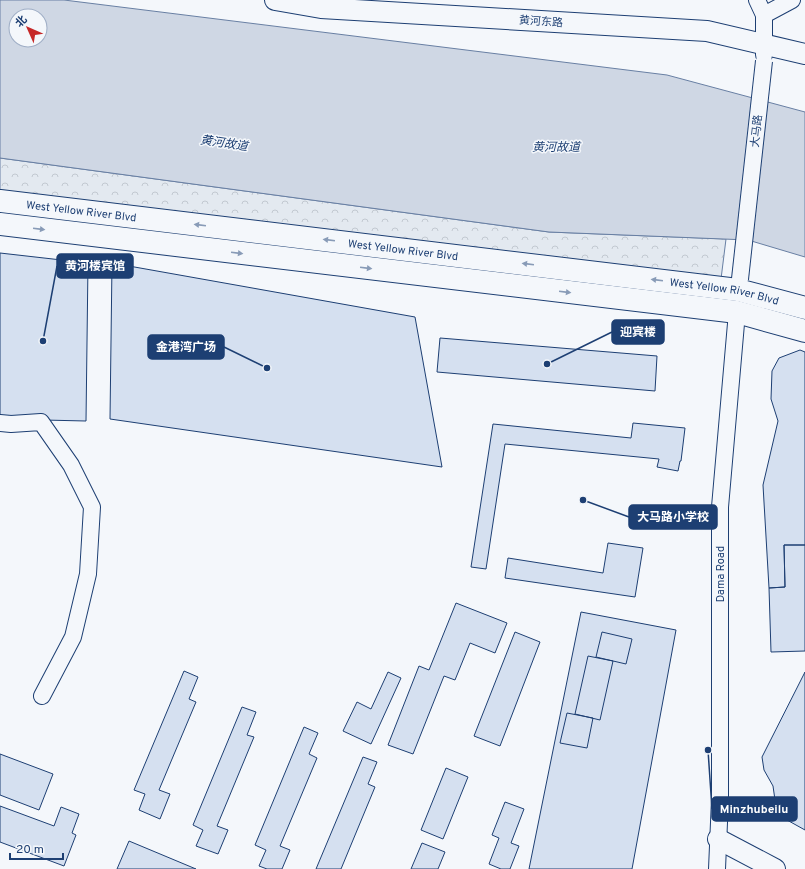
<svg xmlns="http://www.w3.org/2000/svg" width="805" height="869" font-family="Overpass,'Noto Sans SC',sans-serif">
  <defs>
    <pattern id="park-crowns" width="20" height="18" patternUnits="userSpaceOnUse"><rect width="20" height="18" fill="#e3e9f0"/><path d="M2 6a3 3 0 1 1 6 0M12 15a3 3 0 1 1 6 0" fill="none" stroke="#c2c9d1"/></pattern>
  </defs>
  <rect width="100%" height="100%" fill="#f4f7fb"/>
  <path fill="url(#park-crowns)" stroke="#687fa3" d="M0,158L549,232L726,239L721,279L0,194Z"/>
  <path fill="#cfd7e4" stroke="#687fa3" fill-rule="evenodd" d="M0,0H64L667,75L805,112V257L748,240L549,232L0,158ZM16,16H40V40H16Z"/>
  <path fill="#d5e0f0" stroke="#1d3f73" d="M0,253L88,263L86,421L0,419Z
    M112,263L415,317L442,467L110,419Z
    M440,338L657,356L655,391L437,372Z
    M800,350L805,352V545H784L785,587L769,588L763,485L778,421L771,399L772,371L779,358Z
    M633,423L685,428L681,461H680L678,471L657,467L659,459L505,444L486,569L471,567L493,424L631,438Z
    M608,543L643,548L635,597L505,578L508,558L603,573Z
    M784,545H805V651L771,652L769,588L785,587Z
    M456,603L507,623L495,653L470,643L455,680L444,676L413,754L388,745L419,666L429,670Z
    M581,612L676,630L632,869H529Z
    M515,632L540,642L500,746L474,736Z
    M602,632L632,639L626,664L596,657Z
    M588,656L613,661L600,720L575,714Z
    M184,671L198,677L189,699L196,702L159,790L170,794L160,819L139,810L145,794L134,790Z
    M388,672L401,678L371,744L343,731L357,702L371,709Z
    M805,672V830L787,820L790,813L775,800L773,786L764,770L762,757Z
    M242,707L256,712L247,735L254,737L217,826L228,830L218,854L196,846L203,830L193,825Z
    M567,713L593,718L587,748L560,743Z
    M304,727L318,733L309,754L317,758L280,846L290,850L282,869H267L259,866L266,850L255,845Z
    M0,754L53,774L39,810L0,795Z
    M363,757L377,762L368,784L375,787L341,869H316Z
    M446,768L468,777L443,839L421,830Z
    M505,802L524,809L511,843L519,846L510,869H501L489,864L499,838L492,835Z
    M0,806L54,826L61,807L79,814L72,833L76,835L64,866L0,842Z
    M129,841L196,869H117Z
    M422,843L445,852L438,869H411Z"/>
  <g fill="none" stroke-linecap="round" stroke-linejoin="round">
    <g stroke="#1d3f73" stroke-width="18">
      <path id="minor" d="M757,0L764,15
        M764,55V15L792,0
        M0,423L11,424L41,422L71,465L92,507L88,574L73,637L42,696
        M717,869L720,799V507L737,312"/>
    </g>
    <g stroke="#1d3f73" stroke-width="22">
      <path id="tertiary" d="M275,0L321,8L707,31L805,54
        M718,839L775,869"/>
    </g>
    <g stroke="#1d3f73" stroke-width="24">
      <g id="secondary">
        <path id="s1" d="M0,201L738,290L805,308"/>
        <path d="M0,224L737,312L805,331"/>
      </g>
    </g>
    <use href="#minor" stroke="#f4f7fb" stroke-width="16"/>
    <use href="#tertiary" stroke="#f4f7fb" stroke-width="20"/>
    <use href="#secondary" stroke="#f4f7fb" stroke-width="22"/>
    <g stroke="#1d3f73" stroke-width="18" stroke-linecap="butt">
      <path id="minor-bridge" d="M740,279L764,61"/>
    </g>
    <use href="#minor-bridge" stroke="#f4f7fb" stroke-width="16"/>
  </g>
  <defs><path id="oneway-solid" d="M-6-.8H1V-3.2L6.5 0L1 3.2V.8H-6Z"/></defs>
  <g fill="#889bb7">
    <use href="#oneway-solid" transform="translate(200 225) rotate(-173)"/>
    <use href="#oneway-solid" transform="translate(39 229) rotate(7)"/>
    <use href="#oneway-solid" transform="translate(329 240) rotate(-173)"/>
    <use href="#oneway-solid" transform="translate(237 253) rotate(7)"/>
    <use href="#oneway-solid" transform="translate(528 264) rotate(-173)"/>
    <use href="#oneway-solid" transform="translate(366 268) rotate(7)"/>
    <use href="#oneway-solid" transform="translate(657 280) rotate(-173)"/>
    <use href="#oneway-solid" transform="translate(565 292) rotate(7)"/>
  </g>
  <g text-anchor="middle" stroke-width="3" stroke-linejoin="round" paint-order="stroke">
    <g font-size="11" fill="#1d3f73" stroke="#f4f7fb">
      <text transform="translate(541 21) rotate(4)" y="4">黄河东路</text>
      <text transform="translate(756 131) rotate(-84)" y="4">大马路</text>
      <text dy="4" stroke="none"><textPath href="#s1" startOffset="82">West Yellow River Blvd</textPath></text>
      <text dy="4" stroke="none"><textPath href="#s1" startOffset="406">West Yellow River Blvd</textPath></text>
      <text dy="4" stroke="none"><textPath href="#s1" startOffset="730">West Yellow River Blvd</textPath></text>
      <text transform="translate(720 574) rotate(-90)" y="4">Dama Road</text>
    </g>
    <g font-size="12" font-style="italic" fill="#1d3f73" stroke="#f4f7fb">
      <text transform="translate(224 143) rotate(8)" y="4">黄河故道</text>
      <text x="556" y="151">黄河故道</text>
    </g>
  </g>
  <path fill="none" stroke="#1d3f73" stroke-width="1.5" d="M43 341L57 266M547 364L612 332M267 368L224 347M583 500L629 517M708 750L712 809"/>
  <g fill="#1d3f73" stroke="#f4f7fb" stroke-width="1.5">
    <circle cx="43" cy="341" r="4"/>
    <circle cx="547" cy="364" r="4"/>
    <circle cx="267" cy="368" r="4"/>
    <circle cx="583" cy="500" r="4"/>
    <circle cx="708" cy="750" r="4"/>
  </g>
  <g fill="#1d3f73" stroke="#1d3f73" stroke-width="1.5">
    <rect x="57" y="254" width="76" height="24" rx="4"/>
    <rect x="612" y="320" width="52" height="24" rx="4"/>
    <rect x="148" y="335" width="76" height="24" rx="4"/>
    <rect x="629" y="505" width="88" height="24" rx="4"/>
    <rect x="712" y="797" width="85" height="24" rx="4"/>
  </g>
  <g font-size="12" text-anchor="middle" font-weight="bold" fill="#fff">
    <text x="95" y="270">黄河楼宾馆</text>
    <text x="638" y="336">迎宾楼</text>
    <text x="186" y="351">金港湾广场</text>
    <text x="673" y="521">大马路小学校</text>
    <text x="754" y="813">Minzhubeilu</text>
  </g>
  <g transform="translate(28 28) rotate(315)"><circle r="19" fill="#f4f7fb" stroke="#9eadc5"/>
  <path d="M0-3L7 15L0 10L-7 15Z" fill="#c62828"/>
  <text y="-6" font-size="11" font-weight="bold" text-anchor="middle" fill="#1d3f73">北</text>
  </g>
  <path d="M10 853v6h53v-6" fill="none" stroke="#1d3f73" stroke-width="2"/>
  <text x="16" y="853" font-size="12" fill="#1d3f73" stroke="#f4f7fb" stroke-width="3" paint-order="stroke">20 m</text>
</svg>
